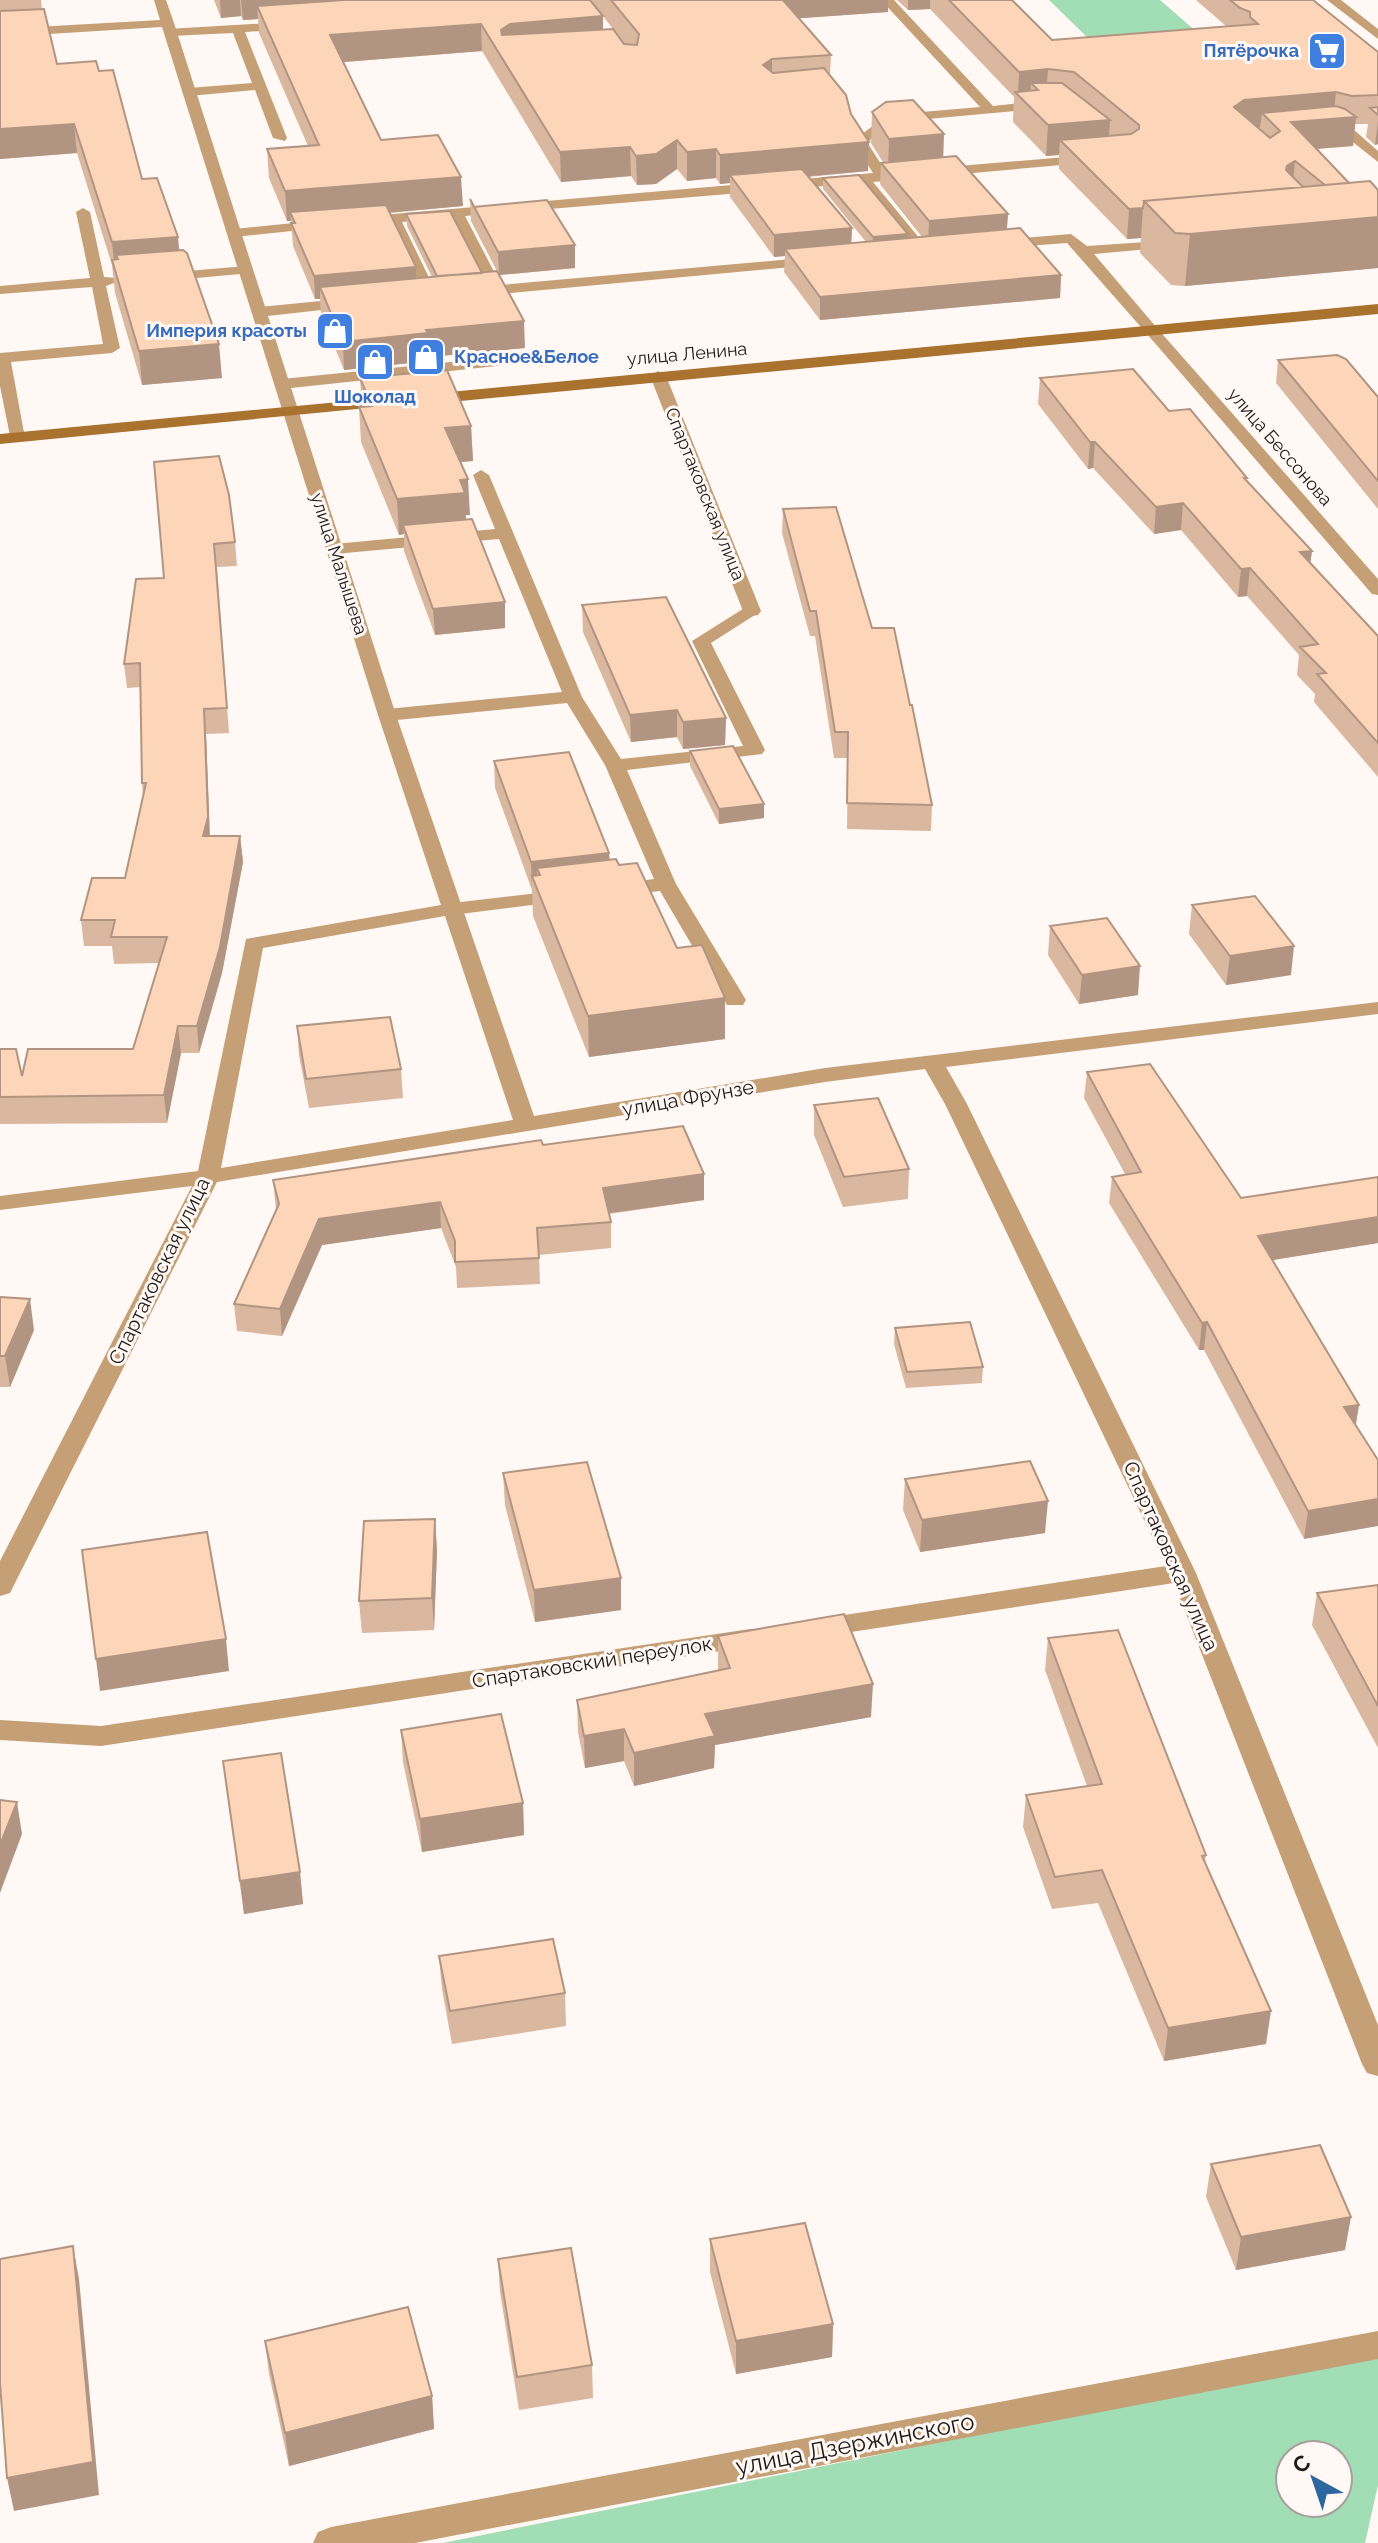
<svg xmlns="http://www.w3.org/2000/svg" width="1378" height="2543" font-family="Raleway,sans-serif">
  <rect width="100%" height="100%" fill="#fff8f4"/>
  <path fill="#a1ddb5" fill-rule="evenodd" d="M1049,0H1160L1198,33L1091,41Z
    M1378,2354V2485L1365,2543H443ZM1290,2455H1338V2503H1290Z"/>
  <g fill="none" stroke-linecap="round" stroke-linejoin="round">
    <path fill="#c5a076" fill-rule="evenodd" d="M881,0H894L993,106L1047,100L1054,104L1047,108L895,122L867,142L886,172L1090,155L1097,159L1095,162L873,182L930,251L923,255L918,254L860,183L465,216L501,285L814,257L821,261L814,265L477,296L472,295V289L487,287L451,218L402,222L438,296L431,300L424,296L388,223L361,225L354,221L361,217L393,214L873,173L853,141L887,115L980,107Z
      M288,22L294,26L292,29L245,32L287,138L285,141L273,138L255,90L189,96L182,92L189,88L252,83L233,33L171,36L165,32L167,29Z
      M1327,124L1353,129L1378,151V162L1344,135L1322,131V125Z
      M83,208L90,212L104,277L117,278L119,281L106,286L120,348L112,353L11,362L25,438L23,441H11L0,386V353L103,344L92,287L0,294V286L90,278L76,212Z
      M324,220L331,224L329,227L234,237L227,233L234,229Z
      M1071,234L1087,246L1176,240V246L1171,247L1094,254L1157,328V334H1147L1067,243L998,248L991,244L998,240Z
      M246,266L253,270L251,273L164,281L157,277L164,273Z
      M352,298L360,303L357,306L259,317L251,312L259,307Z
      M500,357L506,359V365L282,389L274,384L282,379Z
      M481,470L489,475L582,697L621,759L743,746L692,641L746,607L752,606L761,611L711,643L765,750L762,754L627,770L676,884L746,1000L743,1005H727L660,891L618,896L608,890L618,884L654,879L605,765L567,703L387,721L378,715L387,709L562,692L499,539L334,554L325,549L334,544L495,529L473,475Z
      M565,890L575,896L572,900L452,915L442,909L452,903Z"/>
    <path fill="#c5a076" fill-rule="evenodd" d="M154,0H166L174,23L396,715L534,1116L825,1068L1378,1002V1014L946,1067L967,1104L1196,1573L1378,2025V2076L1367,2073L1362,2064L1174,1583L818,1637L808,1635L804,1628L808,1621L818,1619L1166,1566L945,1104L925,1069L825,1082L217,1182L13,1587L10,1593L0,1596V1561L192,1186L0,1210V1196L198,1171L246,939L441,905L378,715L162,27L0,37V29L160,20ZM445,916L513,1120L221,1168L263,948Z
      M1327,0H1341L1378,29V39Z
      M1152,326L1157,328L1378,579V595L1372,594L1147,334L1144,331Z
      M658,371L666,376L761,611L758,615L752,616L743,611L650,376Z
      M750,1629L760,1631L764,1638L760,1645L101,1746L0,1740V1720L101,1726Z
      M1378,2331V2359L415,2543H313L318,2532L331,2527Z"/>
    <path fill="#a9732f" fill-rule="evenodd" d="M1378,304V314L429,404L421,399L429,394Z
      M392,397L400,402L398,405L0,444V434Z"/>
  </g>
  <path fill="#dab79f" fill-rule="evenodd" d="M0,0H41L42,9L57,64L99,71L142,179L179,250L222,378L142,385L115,293L112,265L77,153L0,159Z
    M214,0H888V12L799,18L831,55L830,75L851,114L869,142L868,171L808,177L852,228L851,243L866,242L823,189V178L908,234L907,238L922,237L880,184L881,163L883,162L871,143L872,112L943,157L1008,214L1007,229L1061,275L1060,298L820,320L784,272L785,256L774,257L730,197V183L720,184L716,178L687,181L677,169L656,184L637,185L631,176L561,182L482,51L343,62L381,140L463,206L390,213L417,278L432,277L407,226L406,214L482,272L525,348L429,357V361L344,370L321,314L320,299H315L293,246L291,221H287L269,178L267,149L308,146L259,33L258,19L243,20L241,16L221,18ZM603,16L613,29H603Z
    M897,0H1012L1052,40L1226,26L1196,0H1313L1378,52V144L1375,145L1366,137L1368,124H1355L1353,146L1317,149L1349,183L1378,190V268L1185,286L1171,285L1140,253L1141,238L1127,239L1059,169V155L1046,156L1013,122L1014,97L930,9L908,10Z
    M470,199L474,207L575,245V268L499,275L471,221Z
    M1278,360L1378,397V509L1276,383Z
    M360,378L471,426L473,461L461,462L470,515H466V520L505,628L435,635L404,551V534L399,535L361,442L359,407H362Z
    M1040,378L1169,411L1247,481L1312,551L1310,563L1378,636V777L1314,702L1315,694L1297,675L1299,655L1247,596L1238,597L1181,530L1154,534L1093,468L1088,469L1038,404Z
    M154,462L235,542L237,566L217,567L229,733L206,734L210,836H240L243,862L222,973L199,1053H181L167,1123L0,1124V1049L22,1076L133,1049L159,963L114,964L112,946H84L81,920L125,878L143,796L142,783L141,687L127,688L124,664L164,578Z
    M783,509L872,628L910,705L932,805L931,831L847,829L848,758H834L815,636H810L782,533Z
    M582,605L726,718L725,745L683,749L677,737L631,742L583,632Z
    M690,751L764,818L719,824L690,766Z
    M494,761L609,853L610,859L619,865L677,948L725,998V1039L589,1057L533,916L532,890L495,788Z
    M1192,905L1291,975L1226,985L1189,934Z
    M1050,926L1138,995L1079,1004L1048,955Z
    M297,1026L401,1069L403,1098L309,1108L299,1055Z
    M1087,1072L1241,1198L1378,1243L1272,1260L1359,1405L1356,1425L1304,1539L1204,1350H1199L1109,1203L1112,1177L1125,1174L1084,1098Z
    M814,1105L909,1169L908,1199L843,1207L814,1135Z
    M543,1145L704,1174V1200L609,1214L611,1222V1248L539,1255L540,1284L457,1288L456,1267L441,1228L322,1245L282,1336L237,1331L234,1304L276,1210L273,1180Z
    M0,1297L34,1330L10,1387H0Z
    M895,1328L983,1367L982,1383L906,1388L894,1344Z
    M503,1473L621,1578V1610L535,1622L505,1505Z
    M905,1479L1045,1533L920,1552L903,1510Z
    M435,1519L437,1551L434,1630L362,1633L359,1601Z
    M1378,1585V1748L1312,1625L1317,1593Z
    M718,1636L871,1717L715,1745L714,1768L634,1786L624,1761L585,1768L578,1732L577,1700L718,1670Z
    M1048,1638L1206,1855L1205,1864L1266,2044L1164,2061L1098,1903L1052,1909L1023,1827L1026,1795L1087,1786L1045,1670Z
    M401,1730L523,1803L524,1835L422,1852L403,1762Z
    M223,1761L300,1872L303,1904L244,1914Z
    M439,1956L565,1993L566,2026L452,2044L442,1989Z
    M1211,2164L1345,2250L1236,2270L1206,2197Z
    M710,2239L833,2324L832,2357L736,2374L710,2272Z
    M498,2259L592,2365L593,2398L519,2410L500,2292Z
    M265,2341L432,2396L434,2429L289,2466L269,2374Z"/>
  <path fill="#b19582" d="M220,0H240L241,16L221,18Z
    M241,0H540L257,6L258,19L243,20Z
    M776,0H888V12L776,20Z
    M908,0H930V9L908,10Z
    M603,16V44L502,58L501,30L510,24Z
    M481,24L482,51L332,63L330,35Z
    M772,59V87L763,65Z
    M1048,69L1046,97L1031,83L1030,99L1018,95L1019,72Z
    M1336,92L1333,119L1356,117L1353,146L1288,151L1291,125L1262,113L1260,127L1241,129L1234,107L1244,100Z
    M1110,120L1108,151L1060,140L1059,155L1046,156L1048,125Z
    M1378,121V144L1375,145Z
    M74,124L77,153L0,159V129Z
    M944,134L943,165L888,170L889,139Z
    M677,140V169L656,184L637,185L636,156Z
    M869,142L868,171L735,183L730,175V183L720,184V155Z
    M630,147L631,176L561,182L560,152Z
    M716,149V178L687,181V152Z
    M1295,161L1292,191L1378,217V268L1185,286L1190,234L1287,166Z
    M461,177L463,206L294,221L290,212L291,221H287L285,191Z
    M1143,208L1141,238L1127,239L1129,209Z
    M1008,214L1006,237L928,244L929,221Z
    M852,228L851,251L785,249V256L774,257V235Z
    M908,234L907,246L872,249L873,237Z
    M178,237L181,268L116,255L118,273L115,269L112,242Z
    M575,245V268L499,275L498,252Z
    M416,267L417,290L320,287V299H315L314,276Z
    M1061,275L1060,298L820,320V297Z
    M524,321L525,348L429,357V361L344,370L343,342L426,330Z
    M219,344L222,378L142,385L139,351Z
    M471,426L473,461L447,463L445,428Z
    M1090,442H1095L1093,468L1088,469Z
    M468,479L470,515H466V529L403,525L404,534L399,535L397,499L460,480Z
    M1183,503L1181,530L1154,534L1156,507Z
    M1312,551L1308,578L1300,552Z
    M1250,568L1247,596L1238,597L1241,569Z
    M505,602V628L435,635L433,609Z
    M204,709L206,734L210,843L203,836Z
    M677,710V737L631,742L630,715Z
    M726,718L725,745L683,749V722Z
    M764,804V818L719,824V809Z
    M240,836L243,862L222,973L199,1053L197,1026Z
    M609,853L610,881L540,875L537,868L538,890L532,876V890L531,862Z
    M1294,946L1291,975L1226,985L1230,956Z
    M1140,966L1138,995L1079,1004L1082,975Z
    M725,998V1039L589,1057L588,1016Z
    M178,1026L181,1053L167,1123L164,1095Z
    M704,1174V1200L603,1214V1188Z
    M440,1202L441,1228L322,1245L282,1336L280,1309L319,1219Z
    M1378,1217V1243L1254,1263L1258,1236Z
    M30,1299L34,1330L10,1387L5,1356Z
    M1207,1322L1204,1350H1199L1202,1323Z
    M1359,1405L1354,1433L1344,1407Z
    M1378,1499V1526L1304,1539L1308,1511Z
    M1048,1501L1045,1533L920,1552L922,1520Z
    M435,1519L437,1551L434,1630L432,1598Z
    M621,1578V1610L535,1622L534,1590Z
    M226,1639L229,1671L100,1691L96,1659Z
    M873,1684L871,1717L715,1745L714,1768L634,1786V1753L705,1714Z
    M624,1729V1761L585,1768L584,1736Z
    M17,1802L22,1834L0,1893V1845Z
    M523,1803L524,1835L422,1852L420,1819Z
    M300,1872L303,1904L244,1914L240,1881Z
    M1271,2011L1266,2044L1164,2061L1168,2028Z
    M1351,2217L1345,2250L1236,2270L1241,2237Z
    M73,2246L79,2279L99,2495L14,2511L7,2478Z
    M833,2324L832,2357L736,2374V2341Z
    M432,2396L434,2429L289,2466L285,2433Z"/>
  <path fill="#fdd5b9" stroke="#b19582" stroke-width="2" d="M344,0H590L603,16L510,24L501,30L502,35L613,29L624,44L637,45L639,34L611,0H783L831,55L772,59L763,65L773,73L824,68L846,95L851,114L869,142L720,155L716,149L687,152L677,140L656,154L636,156L630,147L560,152L481,24L330,35L381,140L438,135L461,177L285,191L267,149L319,145L257,6Z
    M949,0H1012L1052,40L1258,24L1250,17V12L1240,8L1230,0H1313L1378,52V95L1352,96L1336,92L1244,100L1234,107L1270,138L1280,131L1262,113L1336,106L1345,109L1356,117L1291,122L1349,183L1325,185L1295,161L1287,166L1286,170L1303,187L1144,201L1143,208L1129,209L1060,140L1131,134L1139,129V125L1074,72L1048,69L1019,72Z
    M44,9L57,64L96,61L99,71L113,70L142,179L157,178L178,237L112,242L74,124L0,129V11Z
    M1031,83H1062L1110,120L1048,125L1015,92L1038,90Z
    M913,100L944,134L889,139L872,112L886,102Z
    M1378,107V115L1370,108Z
    M956,156L1008,214L929,221L881,163Z
    M802,169L852,228L774,235L730,175Z
    M859,175L908,234L873,237L823,178Z
    M1370,181L1378,190V217L1190,234L1175,233L1144,201Z
    M470,199L474,207L547,200L575,245L498,252Z
    M386,205L416,267L314,276L291,223H295L290,212Z
    M450,211L482,273L437,276L406,214Z
    M1020,228L1061,275L820,297L785,249Z
    M183,250L187,253L219,344L139,351L112,260L118,259L116,255Z
    M497,271L524,321L426,330L428,333L343,342L320,287Z
    M1337,355L1346,359L1378,397V481L1278,360Z
    M1133,369L1169,411L1190,409L1247,478H1244L1312,551L1300,552L1378,636V743L1317,674L1326,673L1300,647L1318,644L1250,568L1241,569L1183,503L1156,507L1095,442H1090L1040,378Z
    M447,370L471,426L445,428L468,479L460,480L465,493L397,499L359,407L372,406L360,378Z
    M219,456L229,495L235,542L214,544L227,708L204,709L208,817L203,836H240L220,947L197,1026H178L164,1095L0,1097V1049H16L22,1076L28,1049H133L167,937H111L115,920H81L92,878H125L146,783H142L140,663L124,664L136,579L164,578L154,462Z
    M836,507L872,628H894L910,705H912L932,805L847,803L848,732H835L816,611H810L783,509Z
    M472,519L505,602L433,609L403,525Z
    M666,597L726,718L683,722L677,710L630,715L582,605Z
    M733,746L764,804L719,809L690,751Z
    M569,752L609,853L531,862L494,761Z
    M616,859L619,865L637,863L677,948L702,945L725,998L588,1016L532,876L540,875L537,868Z
    M1255,896L1294,946L1230,956L1192,905Z
    M1107,918L1140,966L1082,975L1050,926Z
    M390,1017L401,1069L306,1079L297,1026Z
    M1150,1064L1241,1198L1378,1177V1217L1258,1236L1359,1405L1344,1407L1378,1460V1499L1308,1511L1207,1322L1202,1323L1112,1177L1141,1172L1087,1072Z
    M878,1098L909,1169L844,1177L814,1105Z
    M683,1126L704,1174L603,1188L611,1222L537,1228L539,1258L455,1262V1241L440,1202L319,1219L280,1309L234,1304L279,1204L273,1180L541,1140L543,1145Z
    M0,1297L30,1299L5,1356H0Z
    M970,1322L983,1367L907,1372L895,1328Z
    M1030,1461L1048,1501L922,1520L905,1479Z
    M587,1462L621,1578L534,1590L503,1473Z
    M435,1519L432,1598L359,1601L364,1521Z
    M207,1532L226,1639L96,1659L82,1550Z
    M1378,1585V1706L1317,1593Z
    M844,1614L873,1684L705,1714L715,1736L634,1753L624,1729L584,1736L577,1700L730,1668L718,1636Z
    M1118,1630L1206,1855L1202,1856L1271,2011L1168,2028L1102,1870L1055,1877L1026,1795L1102,1784L1048,1638Z
    M501,1714L523,1803L420,1819L401,1730Z
    M281,1753L300,1872L240,1881L223,1761Z
    M0,1800L17,1802L0,1845Z
    M553,1939L565,1993L450,2011L439,1956Z
    M1320,2145L1351,2217L1241,2237L1211,2164Z
    M805,2223L833,2324L736,2341L710,2239Z
    M73,2246L93,2462L7,2478L0,2383V2259Z
    M571,2248L592,2365L517,2377L498,2259Z
    M408,2307L432,2396L285,2433L265,2341Z"/>
  <defs>
    <g id="supermarket-square" transform="scale(2)"><rect x="-9" y="-9" width="18" height="18" rx="4" fill="#3f7fe0" stroke="#fff8f4"/><path d="M-6-5.5h2.5l.6 2H6L4.5 2H-2.5L-4.4-4H-6ZM-1.5 3.2a1.3 1.3 0 1 0 .1 0ZM3 3.2a1.3 1.3 0 1 0 .1 0Z" fill="#fff"/></g>
    <g id="shop-square" transform="scale(2)"><rect x="-9" y="-9" width="18" height="18" rx="4" fill="#3f7fe0" stroke="#fff8f4"/><path d="M-5-2.5h2.3a2.7 3.5 0 0 1 5.4 0H5L5.5 6h-11ZM-1.5-2.5h3a1.5 2.3 0 0 0-3 0Z" fill="#fff"/></g>
  </defs>
  <g fill-rule="evenodd">
    <use href="#supermarket-square" x="1327" y="51"/>
    <use href="#shop-square" x="335" y="331"/>
    <use href="#shop-square" x="426" y="357"/>
    <use href="#shop-square" x="375" y="362"/>
  </g>
  <g text-anchor="middle" stroke-width="6" stroke-linejoin="round" paint-order="stroke">
    <g font-size="18" font-weight="bold" fill="#366cbe" stroke="#fff8f4" text-anchor="end">
      <text x="1299" y="57">Пятёрочка</text>
      <text x="307" y="337">Империя красоты</text>
      <text x="454" y="363" text-anchor="start">Красное&amp;Белое</text>
      <text x="375" y="403" text-anchor="middle">Шоколад</text>
    </g>
    <g font-size="18" fill="#1e1b1a" stroke="#fff8f4">
      <text transform="translate(687 354) rotate(-5)" y="6">улица Ленина</text>
      <text transform="translate(1280 447) rotate(49)" y="6">улица Бессонова</text>
      <text transform="translate(705 494) rotate(68)" y="6">Спартаковская улица</text>
      <text transform="translate(339 564) rotate(72)" y="6">улица Малышева</text>
    </g>
    <g font-size="20" fill="#1e1b1a" stroke="#fff8f4">
      <text transform="translate(688 1098) rotate(-10)" y="7">улица Фрунзе</text>
      <text transform="translate(159 1271) rotate(-64)" y="7">Спартаковская улица</text>
      <text transform="translate(1171 1556) rotate(66)" y="7">Спартаковская улица</text>
      <text transform="translate(592 1662) rotate(-9)" y="7">Спартаковский переулок</text>
    </g>
    <g font-size="24" fill="#1e1b1a" stroke="#fff8f4">
      <text transform="translate(855 2444) rotate(-11)" y="8">улица Дзержинского</text>
    </g>
  </g>
  <g transform="translate(1314 2479) rotate(320)"><circle r="38" fill="#fff8f4" stroke="#a5a09d" stroke-width="2"/>
  <path d="M0-6L14 30L0 20L-14 30Z" fill="#2c689f"/>
  <text y="-12" font-size="22" font-weight="bold" text-anchor="middle" fill="#1e1b1a">С</text>
  </g>
</svg>
